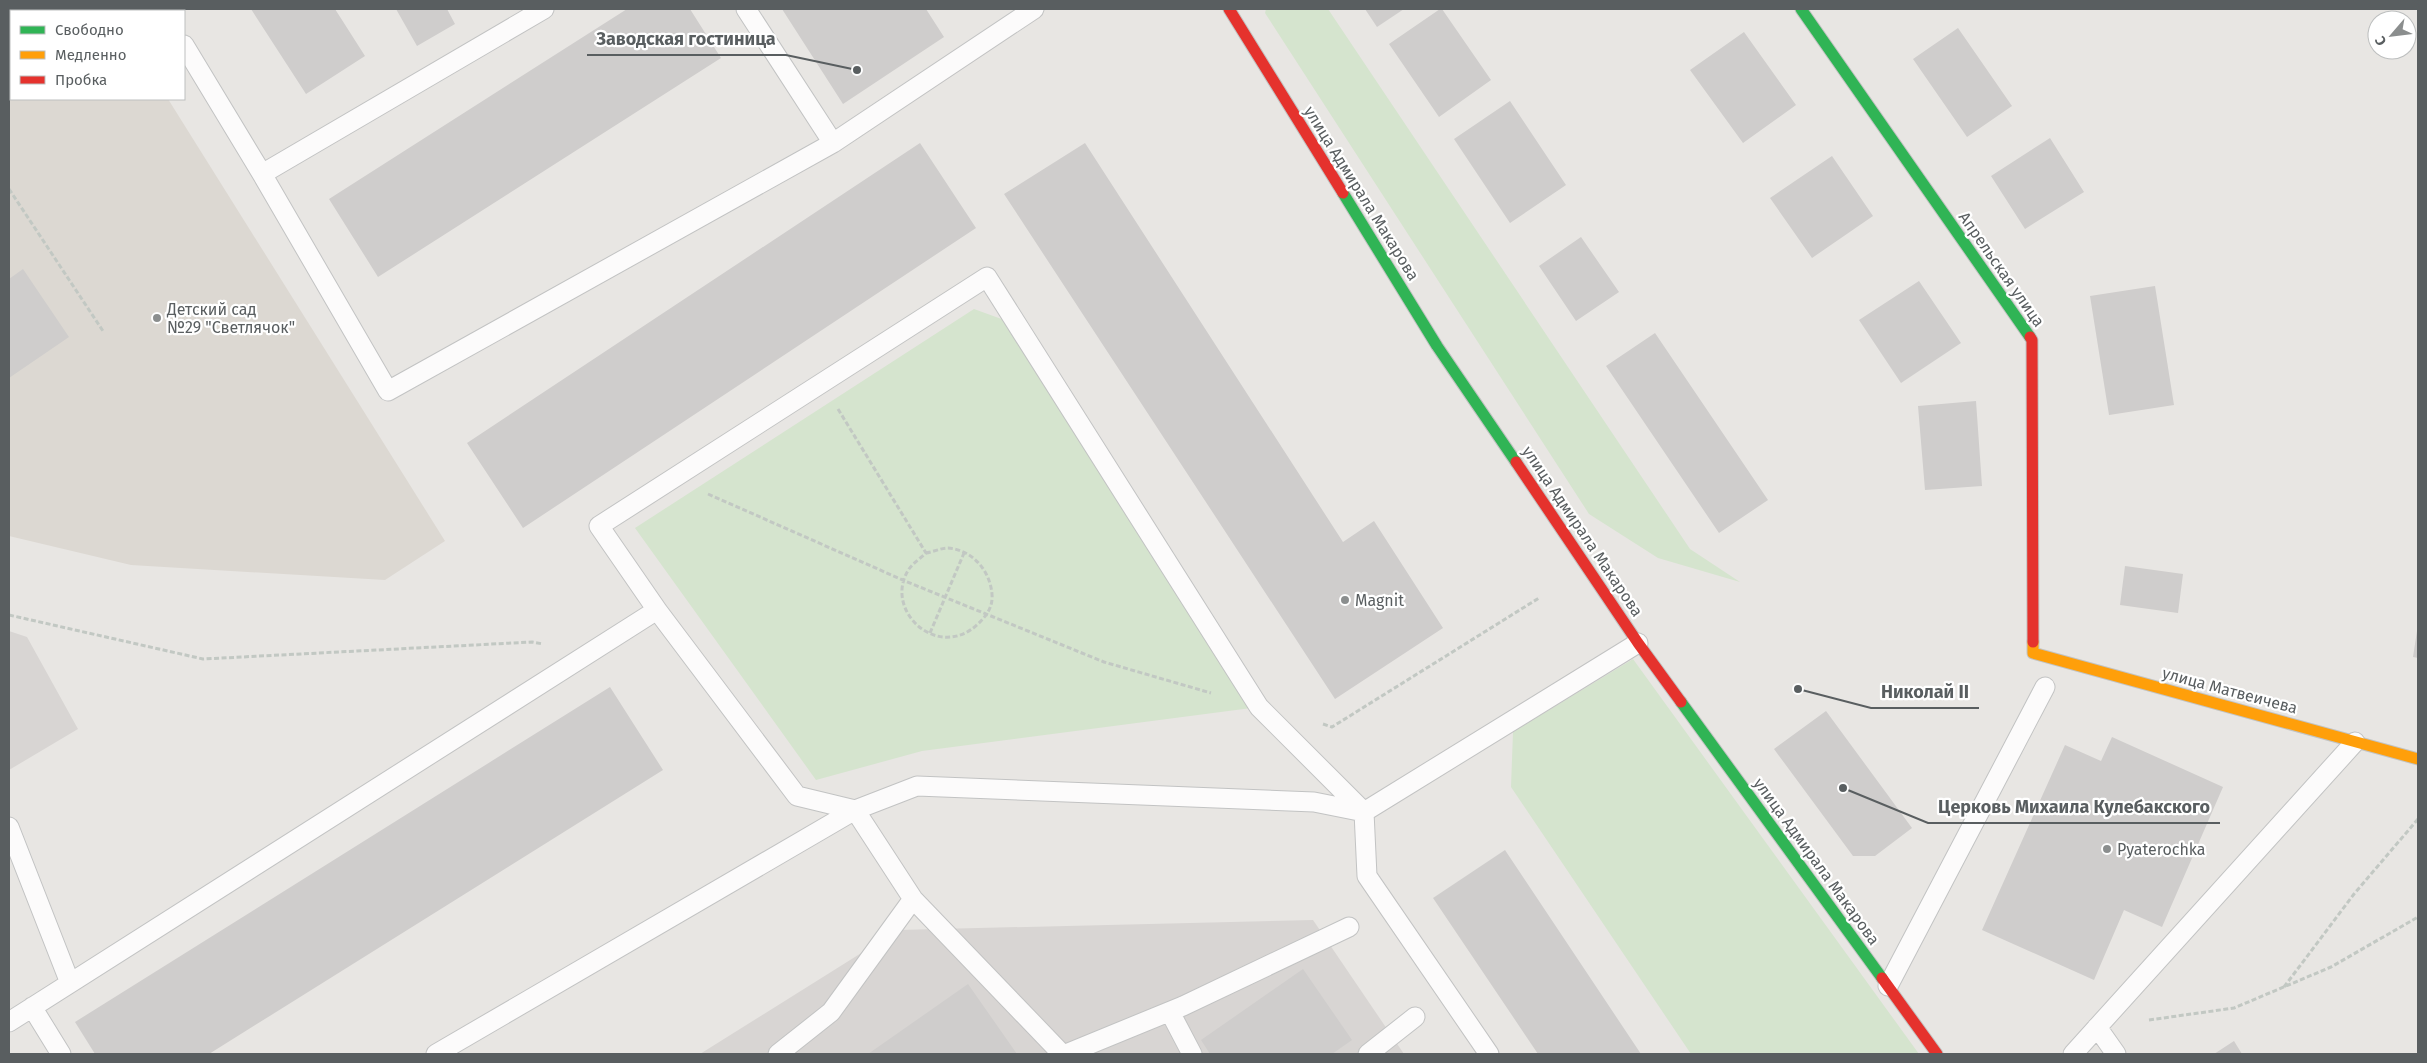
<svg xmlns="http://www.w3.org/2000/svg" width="2427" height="1063" font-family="'Fira Sans',sans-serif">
  <rect width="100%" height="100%" fill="#e8e6e3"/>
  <path fill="#d8d5d3" d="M9,631L27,637L78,729L9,770Z
    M1313,920L1404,1054H700L898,930Z"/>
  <path fill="#dcd8d2" d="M9,9H111L113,11H11V99H168L445,541L385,580L131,565L9,536Z"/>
  <path fill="#d5e4ce" d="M1266,9H1328L1690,549L1740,582L1658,558L1589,514L1265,13Z
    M974,309L1021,326L1259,707L922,751L816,780L635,528Z
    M1633,659L1919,1054H1691L1511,787L1513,732Z"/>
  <path fill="#cfcdcc" d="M251,9H335L365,56L306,94Z
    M396,9H447L455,24L417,46Z
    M627,9H690L721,58L378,277L329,199Z
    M782,9H926L944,37L843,104Z
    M1365,9H1404L1377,27Z
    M1440,9H1442L1491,80L1439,117L1389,44Z
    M1958,28L2012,106L1967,137L1913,59Z
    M1744,32L1796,105L1743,143L1690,70Z
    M1510,101L1566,185L1510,223L1454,139Z
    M2050,138L2084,192L2025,229L1991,176Z
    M920,143L976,228L523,528L467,443Z
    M1085,143L1343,542L1374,521L1443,628L1335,699L1004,194Z
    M1832,156L1873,216L1812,258L1770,198Z
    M1581,237L1619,292L1576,321L1539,266Z
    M23,269L69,337L9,378V279Z
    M1919,281L1961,343L1901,383L1859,320Z
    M2155,286L2174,405L2109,415L2090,296Z
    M1655,333L1768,500L1719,533L1606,366Z
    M1976,401L1982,486L1925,490L1918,406Z
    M2125,566L2183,574L2178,613L2120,605Z
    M2417,631H2418V658L2413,657Z
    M610,687L663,770L209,1054H95L75,1022Z
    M1826,711L1912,828L1875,856H1853L1774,749Z
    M2112,737L2223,787L2162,927L2124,910L2094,980L1982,930L2065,745L2101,761Z
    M1505,850L1641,1054H1538L1433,898Z
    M1303,969L1352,1040L1332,1054H1210L1201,1040Z
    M968,984L1017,1054H868Z
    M2234,1041L2242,1054H2214Z"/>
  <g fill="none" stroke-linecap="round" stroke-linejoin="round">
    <g stroke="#c2c3c3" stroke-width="21">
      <path id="lane" d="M162,9L163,11
        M746,9L833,143L1034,9
        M184,45L262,174L388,391L833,143
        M262,174L544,9
        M657,610L599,526L987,277L1259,707L1364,812L1367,876L1489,1054
        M9,827L70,983
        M913,899L1062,1054
        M1888,986L2045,687
        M32,1007L61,1054
        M1170,1012L1192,1054
        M9,1022L657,610L797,796L855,810L913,899L831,1012L778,1054
        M2097,1027L2116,1054
        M436,1054L855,810L917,786L1314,802L1364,812L1638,643
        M1066,1054L1183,1006L1349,927
        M1368,1054L1415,1017
        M2073,1054L2355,742"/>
    </g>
    <g stroke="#c2c3c2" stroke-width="13">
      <path id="fast" d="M1801,9L2030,337
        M1343,193L1437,346L1516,462
        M1681,702L1882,978"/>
    </g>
    <g stroke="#c2c3c2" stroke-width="13">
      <path id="slow" d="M2033,642V653L2418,759"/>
    </g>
    <g stroke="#c2c3c2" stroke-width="13">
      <path id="jam" d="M1229,9L1343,193
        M2030,337L2032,340L2033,642
        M1516,462L1638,643L1681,702
        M1882,978L1937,1054"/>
    </g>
    <path stroke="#c2c8c3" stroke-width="3" stroke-dasharray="5 2.5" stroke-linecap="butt" d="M9,189L103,331
      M838,409L926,553C921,558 913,563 909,569C882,610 938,662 978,624C987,615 993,607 992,594C990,571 973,550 948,548C941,548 933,552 926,553
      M708,494L905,581L1104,662L1211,693
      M9,615L203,659L532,642L543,644
      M930,633L964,553
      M1323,724L1332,727L1539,598
      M2284,987L2354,894L2418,819
      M2149,1020L2234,1008L2331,967L2418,917"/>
    <use href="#lane" stroke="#fcfbfb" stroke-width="19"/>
    <use href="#fast" stroke="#30b455" stroke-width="11"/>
    <use href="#slow" stroke="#ff9f0a" stroke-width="11"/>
    <use href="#jam" stroke="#e5322d" stroke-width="11"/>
  </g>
  <g fill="#8b8e8e" stroke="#fff" stroke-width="2">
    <circle cx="157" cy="318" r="5"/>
    <circle cx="1345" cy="600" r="5"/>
    <circle cx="2107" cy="849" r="5"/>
  </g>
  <g text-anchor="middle" stroke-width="4.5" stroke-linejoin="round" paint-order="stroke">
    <g font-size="16" fill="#595e60" stroke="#fff">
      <text transform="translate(1362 193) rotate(58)" y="6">улица Адмирала Макарова</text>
      <text transform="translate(2002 269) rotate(55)" y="6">Апрельская улица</text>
      <text transform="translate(1583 531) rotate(56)" y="6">улица Адмирала Макарова</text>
      <text transform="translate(2230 690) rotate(15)" y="6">улица Матвеичева</text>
      <text transform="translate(1817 861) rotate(54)" y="6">улица Адмирала Макарова</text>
    </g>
    <g font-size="16" fill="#595e60" stroke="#fff" text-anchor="start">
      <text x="167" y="315">Детский сад<tspan x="167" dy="18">№29 "Светлячок"</tspan></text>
      <text x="1355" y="606">Magnit</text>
      <text x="2117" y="855">Pyaterochka</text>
    </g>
  </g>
  <path fill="none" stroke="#595e60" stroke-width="2" d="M857 70L786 55H587M1798 689L1871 708H1979M1843 788L1928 823H2220"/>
  <g fill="#595e60" stroke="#fff" stroke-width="2">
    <circle cx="857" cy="70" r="5"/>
    <circle cx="1798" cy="689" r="5"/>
    <circle cx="1843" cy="788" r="5"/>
  </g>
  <g font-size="18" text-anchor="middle" font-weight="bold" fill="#595e60" stroke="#fff" stroke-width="4.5" stroke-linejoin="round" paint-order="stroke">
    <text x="686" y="45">Заводская гостиница</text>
    <text x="1925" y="698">Николай II</text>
    <text x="2074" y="813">Церковь Михаила Кулебакского</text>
  </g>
  <rect width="2427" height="1063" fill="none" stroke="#595e60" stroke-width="20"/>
  <rect x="10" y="10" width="175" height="90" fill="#ffffff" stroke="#bdbfbf"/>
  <rect x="20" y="26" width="25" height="8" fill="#30b455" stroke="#bdbfbf"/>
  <text x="55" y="35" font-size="15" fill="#595e60">Свободно</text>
  <rect x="20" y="51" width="25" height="8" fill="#ff9f0a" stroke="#bdbfbf"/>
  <text x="55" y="60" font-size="15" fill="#595e60">Медленно</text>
  <rect x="20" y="76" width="25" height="8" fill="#e5322d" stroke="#bdbfbf"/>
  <text x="55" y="85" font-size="15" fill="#595e60">Пробка</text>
  <g transform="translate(2392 35) rotate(242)"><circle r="24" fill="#ffffff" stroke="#bdbfbf"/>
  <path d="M0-4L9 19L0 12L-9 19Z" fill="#8b8e8e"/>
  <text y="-8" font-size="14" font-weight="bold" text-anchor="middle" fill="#595e60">С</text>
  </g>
</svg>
